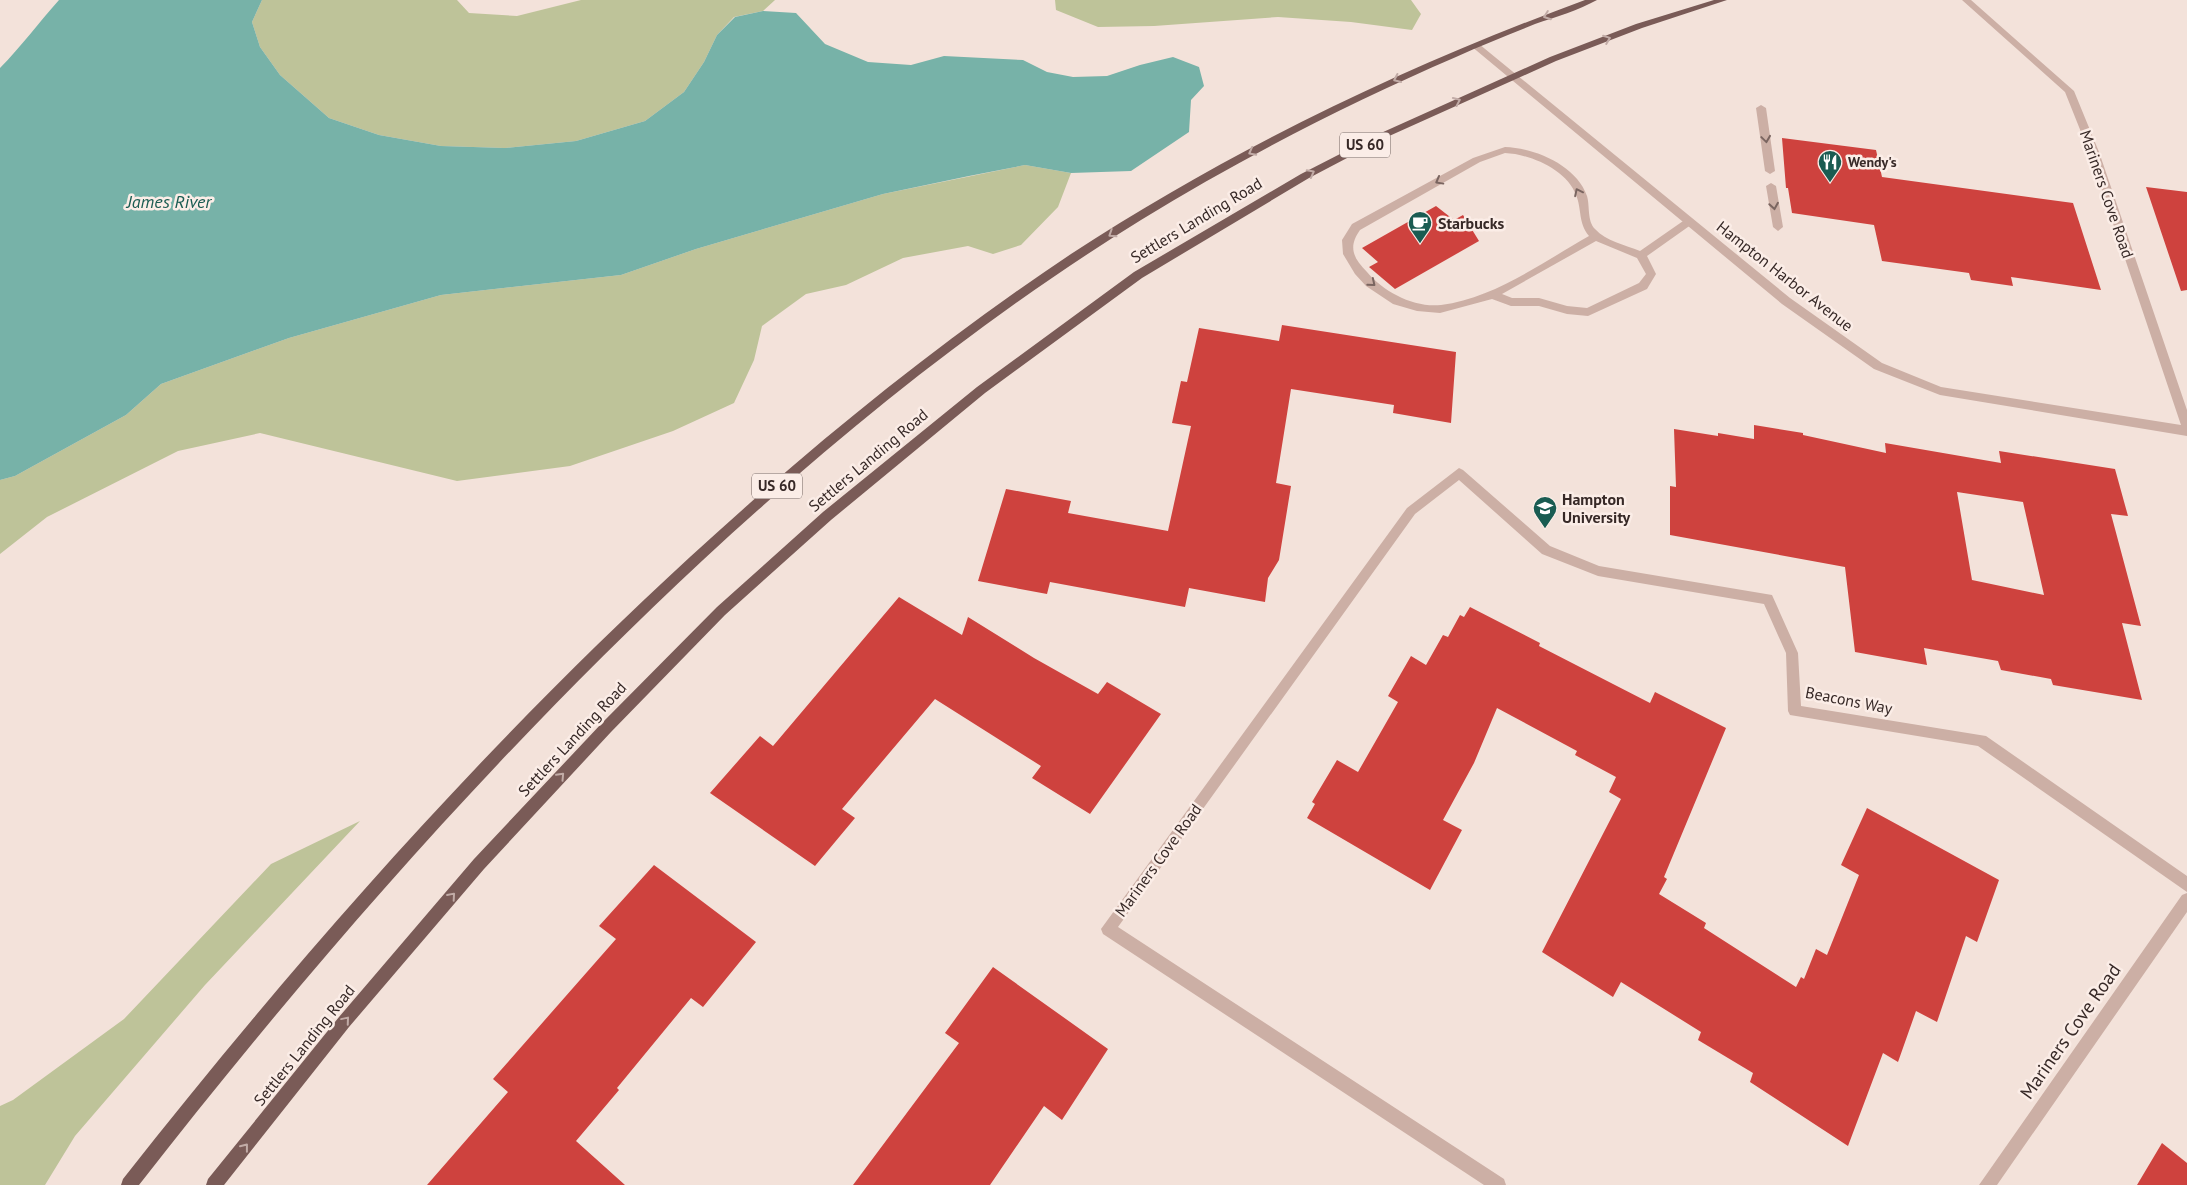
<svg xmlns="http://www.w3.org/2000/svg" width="2187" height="1185" font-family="'PT Sans',sans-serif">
  <rect width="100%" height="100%" fill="#f3e2da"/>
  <path fill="#bec399" d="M262,0H457L469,13L517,16L581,0H775L763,11L734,17L717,35L704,62L684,92L645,121L576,141L505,148L441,146L379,135L329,118L280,75L260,47L252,22Z
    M1055,0H1411L1421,14L1412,30L1351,22L1278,17L1154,26L1098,27L1056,10Z
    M1025,165L1071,173L1058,207L1021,245L993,254L968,246L903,258L846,285L806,294L762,326L754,360L734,403L673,431L570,466L457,481L260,433L178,451L47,517L0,554V480L15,476L126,415L161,384L289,338L441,295L621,275L696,249L883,194Z
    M360,821L205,985L75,1136L45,1185H0V1106L13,1100L124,1019L271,864Z"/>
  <path fill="#77b2a8" d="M59,0H262L252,22L260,47L280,75L329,118L379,135L441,146L505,148L576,141L645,121L684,92L704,62L717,35L735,17L763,11L796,13L825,44L868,62L911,65L944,56L1023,60L1047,72L1073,77L1107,76L1140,65L1173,57L1199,67L1204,86L1191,100L1189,132L1131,171L1071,173L1025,165L969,176L883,194L696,249L621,275L441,295L289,338L161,384L126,415L15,476L0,480V68C21,47 39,22 59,0Z"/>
  <path fill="#ce423e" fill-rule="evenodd" d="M1782,138L1876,150L1882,177L2073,203L2101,290L2011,277L2013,286L1971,280L1969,273L1882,261L1874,225L1792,213L1788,188H1786Z
    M2146,187L2187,192V290L2181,291Z
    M1436,206L1454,220L1463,215L1479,241L1395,289L1369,267L1378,262L1362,248Z
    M1282,325L1456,352L1451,423L1393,413L1394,405L1291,389L1276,483L1291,486L1279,560L1268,578L1265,602L1189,588L1185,607L1050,582L1047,594L978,581L1006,489L1071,501L1068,513L1168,531L1191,426L1172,423L1181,381L1187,382L1199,328L1279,341Z
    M1754,425L1803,433V435L1886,453L1885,443L2001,463L1999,451L2115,469L2128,516L2111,514L2141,626L2122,623L2142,700L2053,685L2051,679L2001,670L1998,661L1924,648L1927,665L1855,652L1845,567L1670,535V486L1676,487L1674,429L1718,436V433L1754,439ZM1957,492L2023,502L2044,595L1972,580Z
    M899,597L962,635L968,617L1034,658L1098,694L1107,682L1161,714L1090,814L1032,778L1041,766L935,699L842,809L855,818L815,866L710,793L760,736L773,746Z
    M1470,607L1540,643L1539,646L1650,703L1655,692L1726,728L1664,877L1667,879L1659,894L1706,923L1704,928L1796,987L1801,977L1804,979L1816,949L1827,955L1859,875L1841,865L1867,808L1999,880L1977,942L1966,936L1937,1022L1916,1011L1898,1062L1883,1053L1848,1146L1750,1082L1753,1073L1698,1040L1701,1032L1621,982L1613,997L1542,952L1621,799L1609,792L1616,777L1575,755L1577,751L1497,708L1474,763L1443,820L1462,830L1430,890L1307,818L1315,804L1312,802L1337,760L1358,772L1398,702L1388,696L1411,656L1426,665L1443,635L1448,637L1460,615L1464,617Z
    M654,865L756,942L703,1007L691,998L617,1088L619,1090L576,1141L625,1185H427L508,1092L493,1079L616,939L599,926Z
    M993,967L1108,1049L1062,1120L1044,1106L990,1185H853L959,1043L945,1033Z
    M2162,1143L2187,1163V1185H2137Z"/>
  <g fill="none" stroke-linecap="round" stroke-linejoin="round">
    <path fill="#ccafa5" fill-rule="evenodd" d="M1761,105L1766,108L1775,171L1770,174L1765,171L1756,108Z
      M1505,147C1535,148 1576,165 1587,196C1590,206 1587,221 1595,229C1606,241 1625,245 1640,251L1686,219L1690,218L1695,222L1647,256L1656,274L1647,289L1588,316L1567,314L1539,306H1511L1492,299L1440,313L1417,311L1393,304L1366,286L1355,274L1343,254L1342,240L1352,224L1473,158ZM1505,153C1530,154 1567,170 1576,195C1582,209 1578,223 1589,236C1543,262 1495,298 1441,305C1414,308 1384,292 1367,272C1353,258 1348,247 1360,230L1480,162ZM1596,241L1637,258L1646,274L1639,283L1587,308L1567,306L1539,298H1512L1502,294Z
      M1771,183L1776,186L1783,227L1778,231L1773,227L1766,186Z"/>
    <path fill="#ccafa5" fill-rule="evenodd" d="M1962,0H1971L2074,91L2099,152L2187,410V436L1940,395L1874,369L1782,304L1471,46L1476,43L1479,44L1790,298L1882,363L1941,387L2181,425L2089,152L2065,92Z
      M1459,468L1463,470L1550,546L1599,566L1772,595L1798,653L1801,706L1986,736L2187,876V892L1978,746L1790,715L1788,711L1786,653L1764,604L1598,576L1542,554L1459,480L1415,514L1118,927L1504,1179L1506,1185H1484L1103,934L1101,929L1407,508Z
      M2187,893V912L1997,1185H1979L2182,895Z"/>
    <path fill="#7a5b57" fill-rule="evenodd" d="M1585,0H1597C1579,10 1556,17 1535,24C1509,35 1482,45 1456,57C1347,104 1242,158 1141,220C984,317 839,434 703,560C497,752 312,963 139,1185H121L123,1179C297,958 482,748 690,557C809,448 936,344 1071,254C1232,149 1405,66 1585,0Z
      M1714,0H1727L1642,28L1556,61L1387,137L1309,178L1142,278L985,393L831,520L725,615L611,732L484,869L349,1027L224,1185H206L208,1179L339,1017L474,859L601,724L717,607L823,512L977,387L1134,272L1301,174L1381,133L1550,57L1636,24Z"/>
  </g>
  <defs><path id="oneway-chevron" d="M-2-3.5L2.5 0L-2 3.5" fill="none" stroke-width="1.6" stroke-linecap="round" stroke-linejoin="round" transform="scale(1.25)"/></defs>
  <g stroke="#c1aba6">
    <use href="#oneway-chevron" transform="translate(1547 16) rotate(160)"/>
    <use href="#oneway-chevron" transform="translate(1607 39) rotate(-21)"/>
    <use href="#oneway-chevron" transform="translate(1397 79) rotate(155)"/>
    <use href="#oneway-chevron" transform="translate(1457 101) rotate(-25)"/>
    <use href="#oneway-chevron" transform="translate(1252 152) rotate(152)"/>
    <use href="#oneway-chevron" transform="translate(1311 173) rotate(-28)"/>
    <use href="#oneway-chevron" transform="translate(1112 234) rotate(147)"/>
    <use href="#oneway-chevron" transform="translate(561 776) rotate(-47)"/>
    <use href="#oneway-chevron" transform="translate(452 896) rotate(-49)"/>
    <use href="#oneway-chevron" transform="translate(346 1020) rotate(-50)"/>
    <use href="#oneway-chevron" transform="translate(245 1147) rotate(-52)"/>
  </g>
  <g stroke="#7a6560">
    <use href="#oneway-chevron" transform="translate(1766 139) rotate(82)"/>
    <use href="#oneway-chevron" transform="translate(1439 181) rotate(151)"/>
    <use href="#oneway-chevron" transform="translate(1578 192) rotate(-116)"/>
    <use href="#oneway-chevron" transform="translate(1774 206) rotate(81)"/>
    <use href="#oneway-chevron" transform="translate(1372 283) rotate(39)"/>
  </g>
  <defs>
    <g id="restaurant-pin" transform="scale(1.25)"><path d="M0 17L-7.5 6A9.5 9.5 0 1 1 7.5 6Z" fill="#1a5c52" stroke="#fbede7"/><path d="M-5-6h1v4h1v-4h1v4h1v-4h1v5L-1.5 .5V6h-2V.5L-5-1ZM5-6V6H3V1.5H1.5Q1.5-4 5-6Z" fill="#fff"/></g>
    <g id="cafe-pin" transform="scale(1.25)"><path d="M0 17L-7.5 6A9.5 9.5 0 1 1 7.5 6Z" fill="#1a5c52" stroke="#fbede7"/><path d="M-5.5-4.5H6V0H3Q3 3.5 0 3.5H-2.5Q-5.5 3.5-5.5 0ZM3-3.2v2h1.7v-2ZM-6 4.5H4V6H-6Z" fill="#fff"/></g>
    <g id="university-pin" transform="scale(1.25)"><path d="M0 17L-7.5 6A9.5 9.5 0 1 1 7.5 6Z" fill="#1a5c52" stroke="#fbede7"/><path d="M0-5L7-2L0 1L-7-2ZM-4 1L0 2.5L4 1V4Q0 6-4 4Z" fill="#fff"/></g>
  </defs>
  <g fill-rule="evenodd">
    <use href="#restaurant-pin" x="1830" y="162"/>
    <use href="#cafe-pin" x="1420" y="223"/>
    <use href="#university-pin" x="1545" y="508"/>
  </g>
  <g text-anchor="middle" stroke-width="5" stroke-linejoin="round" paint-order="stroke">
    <g font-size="14" font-weight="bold" fill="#372927" stroke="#fbede7" text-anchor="start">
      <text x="1848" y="167">Wendy's</text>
    </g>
    <g fill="#fbede7" stroke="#726461" stroke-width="1">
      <rect x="1340" y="132.5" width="50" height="25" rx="4"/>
      <rect x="752" y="473.5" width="50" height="25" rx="4"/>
    </g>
    <g font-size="15" font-weight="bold" fill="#372927">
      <text x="1365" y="150">US 60</text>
      <text x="777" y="491">US 60</text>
    </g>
    <g font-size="16" fill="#372927" stroke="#fbede7">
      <text transform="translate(2107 194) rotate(71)" y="6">Mariners Cove Road</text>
      <text transform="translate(1196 220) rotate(-31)" y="6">Settlers Landing Road</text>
      <text transform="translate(1785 276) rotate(38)" y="6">Hampton Harbor Avenue</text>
      <text transform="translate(868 460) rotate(-40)" y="6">Settlers Landing Road</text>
      <text transform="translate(1849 700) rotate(11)" y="6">Beacons Way</text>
      <text transform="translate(572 739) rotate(-47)" y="6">Settlers Landing Road</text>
      <text transform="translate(1158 860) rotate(-54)" y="6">Mariners Cove Road</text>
      <text transform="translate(304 1045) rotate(-51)" y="6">Settlers Landing Road</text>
    </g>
    <g font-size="16" font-weight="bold" fill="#372927" stroke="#fbede7" text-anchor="start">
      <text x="1438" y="229">Starbucks</text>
      <text x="1562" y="505">Hampton<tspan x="1562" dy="18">University</tspan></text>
    </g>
    <g font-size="18" font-style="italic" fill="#1a5c52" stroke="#fbede7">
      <text x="169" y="208">James River</text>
    </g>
    <g font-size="19" fill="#372927" stroke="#fbede7">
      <text transform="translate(2070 1031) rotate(-55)" y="7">Mariners Cove Road</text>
    </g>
  </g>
</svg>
